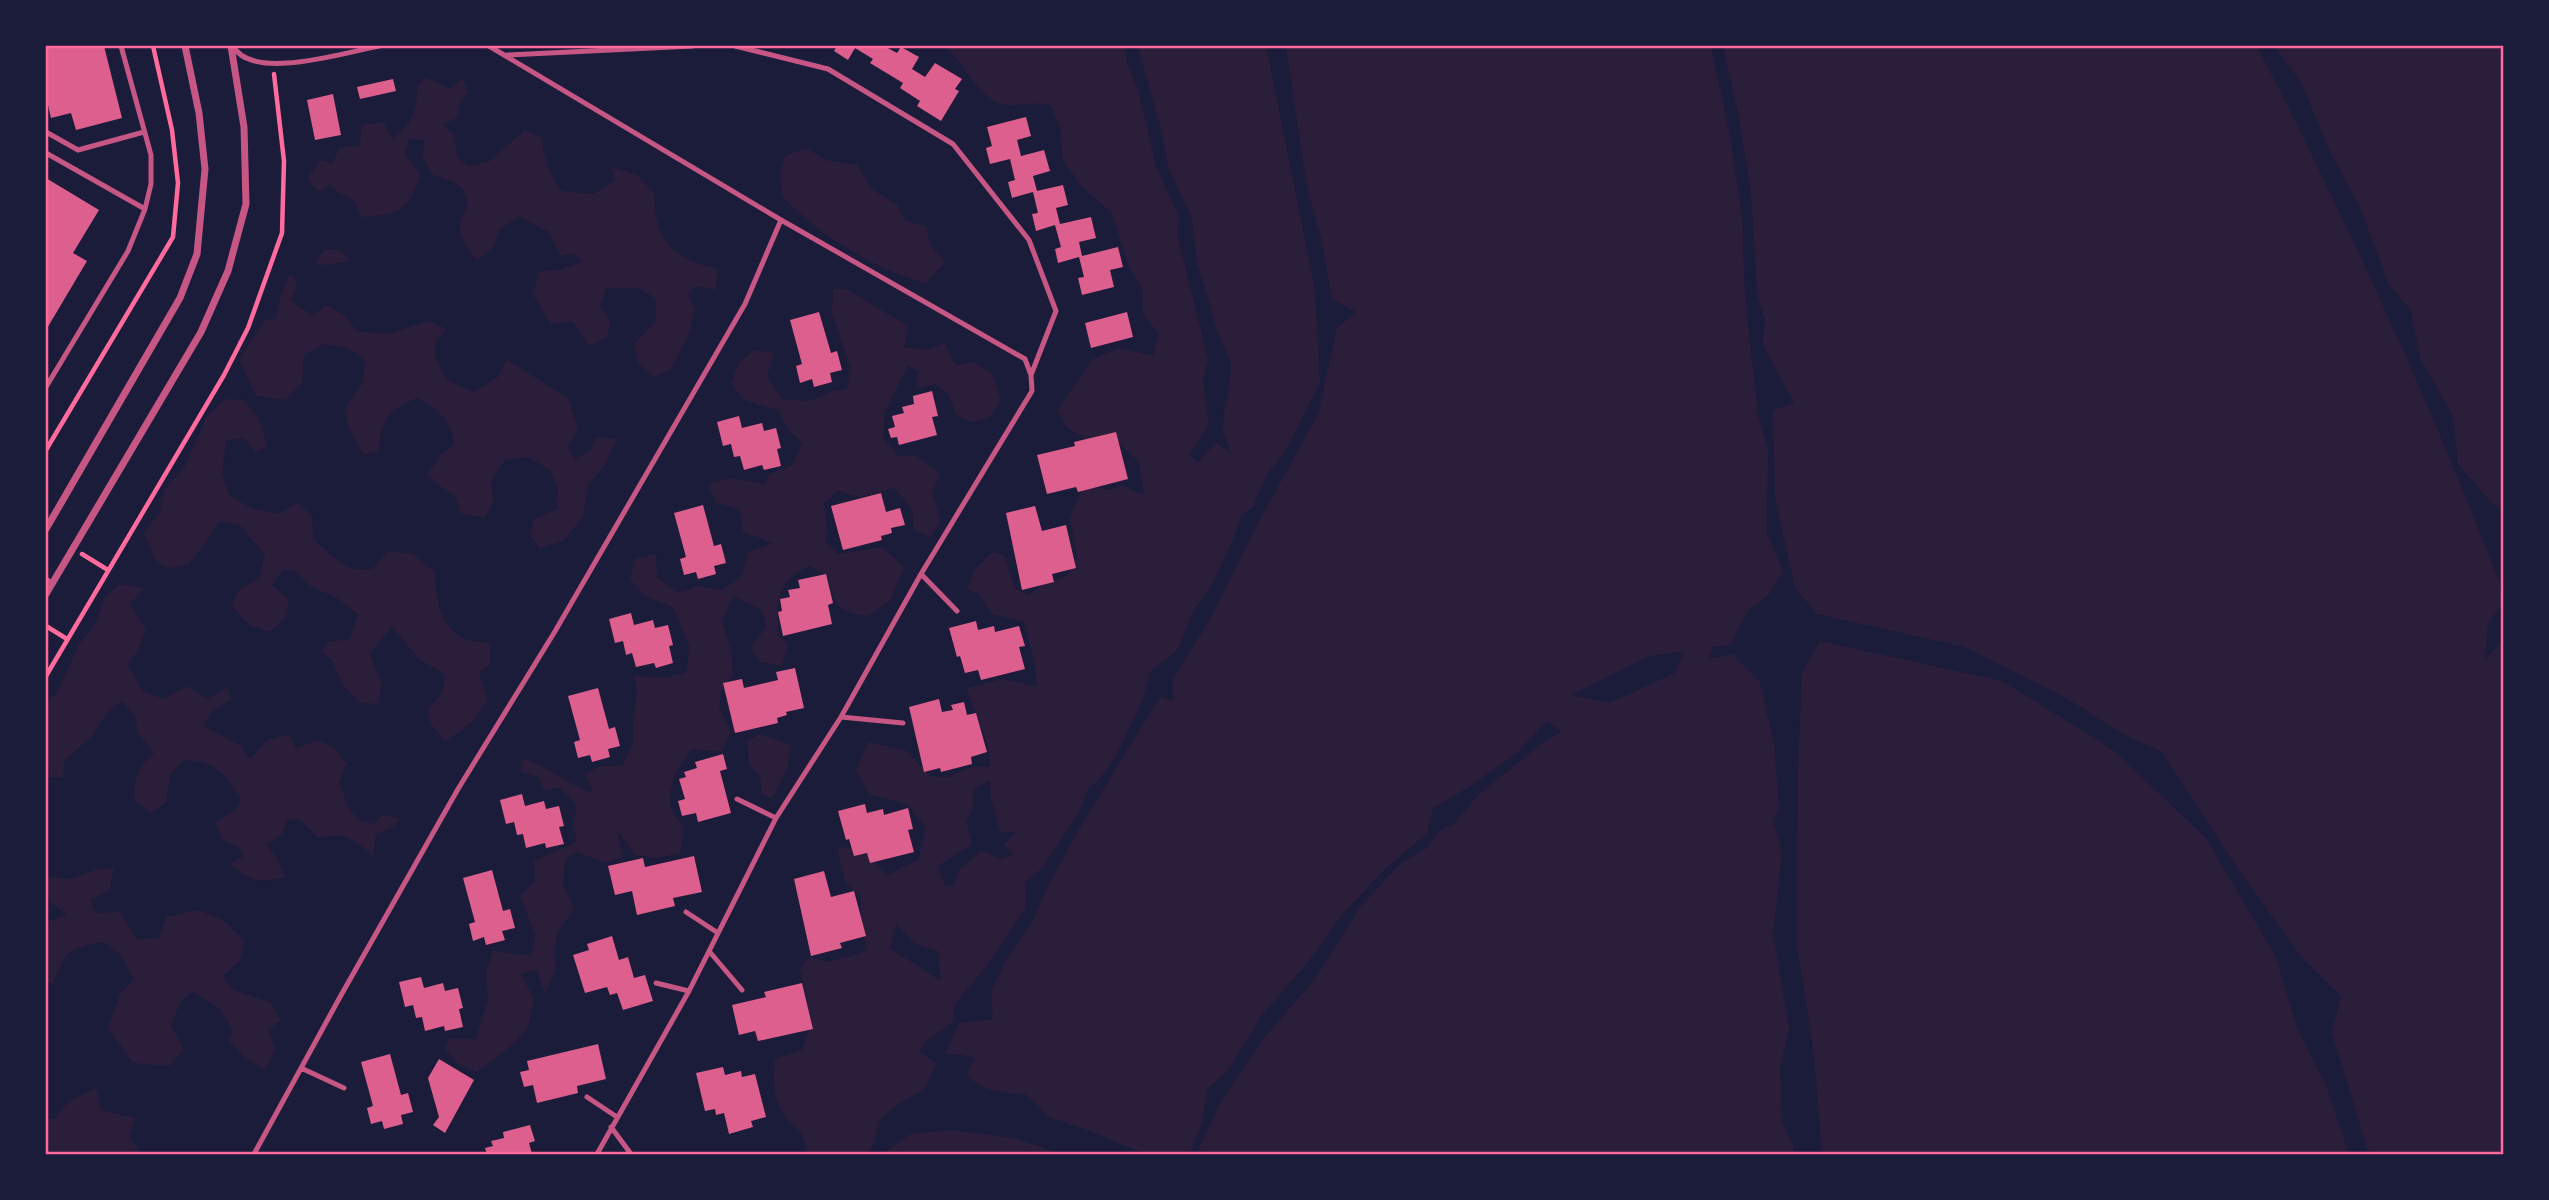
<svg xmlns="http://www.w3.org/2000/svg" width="2549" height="1200" font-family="Overpass,sans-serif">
  <rect width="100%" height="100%" fill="#1b1b3a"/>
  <path fill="#2a1e3b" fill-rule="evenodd" d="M942,46H1124L1127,62L1138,90L1156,166L1179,218L1177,233L1208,359L1203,380L1209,423L1190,455L1197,463L1216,442L1231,454L1223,431L1224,413L1229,391L1231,364L1218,333L1198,265L1191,216L1168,167L1162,133L1138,46H1266L1315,291L1320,383L1286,450L1266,476L1253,507L1241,516L1233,540L1209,590L1194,609L1178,649L1151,671L1142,702L1116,756L1098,781L1089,787L1079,812L1043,867L1025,883V908L991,960L953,1007L954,1021L925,1042L919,1051L936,1064L924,1090L899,1103L879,1121L874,1144L868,1154H807C803,1126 797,1132 783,1113C773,1099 773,1075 775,1059L802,1050L812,1022L800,968L809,957L829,962L867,951L861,925V896L845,882L837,847L860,848L887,875L918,860L926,828L908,805L869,794L856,770L868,742L905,750L930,776L948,777L974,766L990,767C990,738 975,717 967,688L1003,679L1037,687L1035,666L1024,622L992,614L979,594L967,589L974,571L992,552L1004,555L1015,588L1028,595L1040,586L1067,576L1077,557L1070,517L1084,485L1110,490L1121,485L1144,495L1139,462L1108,433L1090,441L1068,428L1057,410L1093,359L1120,348L1153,356L1159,334L1143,314L1142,289L1129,267L1112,213L1081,186L1063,159L1060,128L1051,106C1034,99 1013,110 996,102C973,90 965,60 942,46ZM990,780L991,797L1000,832H1015L1004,845L1014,855L1000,859L981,851L960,869L953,886H945L938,866L972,844L966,821L973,809V789ZM896,924L915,944L938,951L941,981L890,948Z
    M1286,46H1711L1730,136L1742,215L1745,299L1758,415L1768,449L1767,533L1783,571L1770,593L1747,612L1731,644L1713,647L1709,659L1732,654L1760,682L1774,743L1779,810L1773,820L1782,852L1773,933L1789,1029L1780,1068L1782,1121L1794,1148L1793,1154H1196L1223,1098L1264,1038L1315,979L1361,906L1401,863L1427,848L1438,832L1455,823L1478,795L1540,745L1562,731L1547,721L1517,753L1464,790L1433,808L1427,833L1383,871L1341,916L1309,961L1261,1016L1230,1068L1208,1089L1202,1122L1190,1154H1145L1093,1132L1049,1117L1025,1094C1005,1094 981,1092 967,1074L975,1058L959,1054H945L959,1023L993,1019L991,991L1006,960L1033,921L1046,890L1079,829L1160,697L1173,701V679L1212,616L1257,525L1318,414L1337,328L1356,312L1332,299L1322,242L1306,182ZM1684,651L1675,673L1609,703L1571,695L1650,656Z
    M1723,46H2257C2348,223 2432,405 2503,592V604L2488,623L2485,660L2503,640V1154H2369L2332,1033L2341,996L2300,955L2236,866L2162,752L2121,733L2066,698L1965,647L1817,614L1795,588L1775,497L1773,410L1794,403L1763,345L1765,320L1757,293L1751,191L1738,112Z
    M2274,46H2503V516L2502,510L2490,501L2458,464L2453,416L2420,358L2411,310L2388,284L2361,209L2329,150L2301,82Z
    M426,77L450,89L462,79L469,92L459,104L458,117L443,125L453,134L458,158L468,167L490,161L525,130L542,138C544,158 548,175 562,191L593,194L615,181L611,167L637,175L654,193C655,241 671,258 717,269L716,290L696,286L688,294L695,310L689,334L671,369L654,377L638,362L634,344L656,321V299L639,288H606L600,307L610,320L607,337L590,346L572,321L551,324L533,295L539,272L559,270L582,262L574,253L560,256L549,232L519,216L499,230L493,248L477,260C469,250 460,240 460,226C459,219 466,212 467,205C469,185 448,179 433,175L422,156L425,140L409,139L404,154L421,175C407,211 400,215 362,217L353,199L339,193L330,184L318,192L307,178L321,160L332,164L340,147L360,146L361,125L383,122L393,139C413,122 417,112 417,86Z
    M806,148L826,160L857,165L872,189L897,205L906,221L926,226L931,246L945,262L926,283C875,270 817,234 782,196L781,172L785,156Z
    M325,249L340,250L350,260L330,265L315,264Z
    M290,274L297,283L291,300L313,316L325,305L344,315L357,331L388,334L428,321L447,329L436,340L435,356L447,380L473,392L497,378L507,360L568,398L578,428L568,447L575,459L591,450L596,437L617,439L605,465L588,485L583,517L563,541L540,548L530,536L533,520L557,509L558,489L549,469L528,457L505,460L491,480L493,502L485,518L460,513L455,496L437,484L427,474L441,455L454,444C451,420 437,408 417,398C388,410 381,419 379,451L363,455L348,426L345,408L362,384L366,361L348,348L323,344L304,355L302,383L285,400L256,396L239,360L264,321L276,318L281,295Z
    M833,289H846L908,326L904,347L925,350L945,343L956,366L973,362L992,374L1001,399L990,417L971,422L956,415L949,395L935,384L916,389L919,372L908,365L885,412L883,438L898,456H917L940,474L932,494L941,521L930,537L914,530L912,510L895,488L860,497L838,491L824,503L827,532L825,542L838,554L882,547L904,567L890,601L868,616C837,613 835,604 827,576L809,566C775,582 777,601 778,635L788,645L782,666L761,662L750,648L766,627L762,610L733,596L722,621L731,651L733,674L721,692L719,707L731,732L722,752L693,749C679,764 666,787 671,809C673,816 680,822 684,827L680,853L657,858L635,855L616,829L623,857L606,863L577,852L565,859L563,886L575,908L558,931L554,950L556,970L545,994L537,970L521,974L534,999L528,1026L515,1043L477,1072L457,1063L444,1048L449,1039H476L488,999L486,973L493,950L511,954L532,955L535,934L520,896L535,880L534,861L577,842L573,824L577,806L559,787L544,791L538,777L521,772L523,759C550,766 568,786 594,793L585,776L600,766H622L633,744V724L637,692L634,676L665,678L687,672L689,646L673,607L645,596L630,579L635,559L656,554L657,577L677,593L700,586L722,590L741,577L748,552L773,543L743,532L740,510L715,502L708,484L731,478L765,484L768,475L792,465L802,444L788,429L778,410L744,400L731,384L738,364L753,350L774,353L767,377L782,399L810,401L833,391L847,389L851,368L832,314Z
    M225,399L243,400L259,418L267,446L256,452L244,438L226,441L222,474L229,495L251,508L279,514L297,503L312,515L313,538C330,555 347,574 372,569L388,551L413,554L435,572C435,596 439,623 462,638C469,642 482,642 490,643V665L479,673L488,700L470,724L445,742L431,724L428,710L442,693L445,675L419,659L392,626L370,654L381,681L379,704L360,703L343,685L332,660L321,651L328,642L350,639L358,614L337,598L312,587L296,572L284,569L272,585L289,600L285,618L270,632L249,625L232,606L238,591L259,578L265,555L241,526L219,521L206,543L188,565L168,568L156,562L144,533L160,512L164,490L184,468L207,416Z
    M119,584L145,588L130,604L146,630L138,651L127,665L143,691L163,699L187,686L207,699L227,688L231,699L211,712L204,726L241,746L250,759L266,741L289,734L296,748L318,740L333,747L347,764L339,782L348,807L358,820L375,824L382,815L398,818L396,826L376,834L373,856C354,839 346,831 319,838L299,819L287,820L283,833L267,845L278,860L285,877C260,883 250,882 230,864L244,856L240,848L222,840L216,822L237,809L241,797C223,774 216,760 184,760L170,775L166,803L151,813L134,800C135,778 136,768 154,753L138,733L135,716L122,701L107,713L91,737L65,760L63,777H49L46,756V701L57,693L79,644L96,623L104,598Z
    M1820,641L2002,681L2112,749L2205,837L2276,957L2297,1028L2326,1085L2349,1154H1822L1814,1055L1797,944L1798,767L1802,673Z
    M760,734L791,745L787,769L772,799L762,793L760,777L749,764L747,741Z
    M101,868L114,869L109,891L90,900L96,913L120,912L137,939L159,938L166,917L198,910L223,920L245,942L240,960L223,976L233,990L270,1002L281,1020L268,1030L275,1050L265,1070L243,1056L229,1041L233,1030L220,1009L192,991L180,1003L171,1026L184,1049L169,1066L133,1063L108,1028L120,994L134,979L121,955L103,942C68,948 66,951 53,984L46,981V922L67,915L46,899V877L70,879Z
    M96,1088L101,1110L135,1118L129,1137L143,1154H46V1119H54L68,1102Z
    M953,1130L1017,1139L1060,1154H882L911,1134Z"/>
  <path fill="#dd5f8e" d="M46,46H104L122,118L76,130L71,113L51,118L46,96Z
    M837,46H884L897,53L901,47L919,57L912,69L925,77L935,63L962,79L955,89L959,91L941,121L917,106L920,101L900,88L903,83L870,63L873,59L855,48L848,60L834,51Z
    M393,79L396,91L360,99L357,87Z
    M333,94L341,135L315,140L307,100Z
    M1026,117L1031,136L1017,140L1021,156L1044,150L1050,171L1033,176L1037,191L1063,185L1068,205L1056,208L1060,224L1091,217L1096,238L1079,242L1082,256L1118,247L1123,267L1110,270L1114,287L1082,295L1078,278L1084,277L1079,257L1058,263L1055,249L1061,247L1055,225L1036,231L1032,214L1038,213L1033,192L1012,198L1008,182L1015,180L1010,159L990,164L986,148L992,146L987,127Z
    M46,178L99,210L73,253L87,261L46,330Z
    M819,312L831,353L837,351L842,370L830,373L832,382L814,387L812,379L800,383L796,366L802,364L790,320Z
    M1127,312L1133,337L1091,348L1085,323Z
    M932,391L938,416L932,417L937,435L899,445L897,437L891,438L888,429L895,427L892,416L904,413L902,407L914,404L913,396Z
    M739,416L742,428L762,423L764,431L776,428L781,448L777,449L781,466L764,470L762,465L744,470L740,456L734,457L731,444L723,446L717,422Z
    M1116,432L1128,479L1078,492L1076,487L1047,494L1037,455L1075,446L1074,442Z
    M881,493L886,512L900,508L905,525L891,528L892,533L881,536L882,540L843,550L831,506Z
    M703,505L714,546L721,544L726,563L714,566L716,574L698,579L696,572L684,575L680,559L686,557L674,513Z
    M1035,506L1042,531L1066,525L1076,568L1052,574L1054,582L1022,590L1006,513Z
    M826,574L833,603L828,605L832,624L783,636L778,612L782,611L780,599L790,597L788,590L800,588L798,580Z
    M631,613L634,625L653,620L655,628L668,625L673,645L669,646L673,663L656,668L654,663L636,667L632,653L626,655L623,641L615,643L609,619Z
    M976,621L978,630L994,626L995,632L1019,626L1025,646L1019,647L1025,669L981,680L978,670L965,673L960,656L957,657L949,628Z
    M795,668L804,708L786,712L787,715L777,718L778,723L735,733L723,683L742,679L744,688L778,680L776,672Z
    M598,688L609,729L615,727L620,746L608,749L610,757L592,762L590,755L578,758L574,742L580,740L568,696Z
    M939,699L942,712L953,710L951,705L964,702L967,715L976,713L987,752L971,757L972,764L941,772L940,768L924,772L909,707Z
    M723,754L727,769L720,771L731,813L698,822L696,813L682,816L678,801L685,799L679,779L686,777L684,772L697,768L695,762Z
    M522,794L525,806L544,801L546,809L559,806L564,826L559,827L564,844L546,848L545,843L526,848L523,834L517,835L514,822L506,824L500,800Z
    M865,804L867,813L883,809L884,815L908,808L913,829L908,830L914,852L870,863L867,853L854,856L849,839L846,840L838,811Z
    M694,856L702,892L673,898L675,906L637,915L632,891L615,895L608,866L643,858L645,867Z
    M492,870L503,911L510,909L515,928L502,931L505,940L486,945L484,937L473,941L469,924L475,922L463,878Z
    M824,871L831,897L854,891L866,936L840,943L842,948L811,956L794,879Z
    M612,936L619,960L628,957L634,978L645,975L653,1001L623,1010L617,993L610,995L607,987L585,993L573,955L589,950L587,944Z
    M421,977L424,988L443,983L445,991L458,988L463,1008L459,1009L463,1027L445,1031L444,1026L425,1031L422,1017L416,1018L413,1005L405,1007L399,982Z
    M802,983L813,1029L758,1041L755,1031L739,1035L732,1005L766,997L764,992Z
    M598,1044L606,1079L577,1086L578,1093L537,1103L533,1085L524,1087L520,1072L529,1070L527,1061Z
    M390,1054L401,1095L408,1093L413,1112L401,1115L403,1124L384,1129L382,1121L371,1124L367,1108L373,1106L361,1062Z
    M439,1059L474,1080L445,1133L433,1125L439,1117L428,1078Z
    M723,1067L725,1075L741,1071L742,1077L755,1074L766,1117L751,1121L753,1127L729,1134L724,1113L716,1115L715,1109L705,1111L696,1073Z
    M530,1125L535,1141L529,1143L532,1154H487L485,1148L493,1146L491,1141L504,1138L503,1132Z"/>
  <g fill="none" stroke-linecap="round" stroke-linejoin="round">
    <path stroke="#ff6b9d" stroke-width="4.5" d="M46,450L173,237L178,183L172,130L153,46
      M82,554L108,570
      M46,626L67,639
      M46,676L224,375L248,328L282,233L284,161L274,74"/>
    <path stroke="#c65784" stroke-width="5" d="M233,46C252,82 347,52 379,46
      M489,46L781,220L1025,359L1031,375L1032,391L921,574L841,717L776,818L689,991L597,1154
      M735,46L828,69L953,144L1029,240L1056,311L1031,375
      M507,55L693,46
      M46,132L78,150L144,132
      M46,153L145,209
      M46,387L128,251L145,209L151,184V155L121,46
      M921,574L957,611
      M46,579L52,583
      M841,717L903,723
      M737,799L776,818
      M686,912L718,933
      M709,951L742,990
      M656,983L689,991
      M301,1068L344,1088
      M587,1097L617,1117
      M611,1127L631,1154
      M254,1154L340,997L458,789L554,633L745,304L781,220"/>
    <path stroke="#c65784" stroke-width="7" d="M46,529L180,298L197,254L205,169L199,113L185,46
      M46,594L201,332L228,271L246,204L244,127L231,46"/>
  </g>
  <rect width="2549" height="1200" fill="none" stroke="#1b1b3a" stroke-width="94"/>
  <rect x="47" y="47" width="2455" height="1106" fill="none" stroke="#ff6b9d" stroke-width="2.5"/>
</svg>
